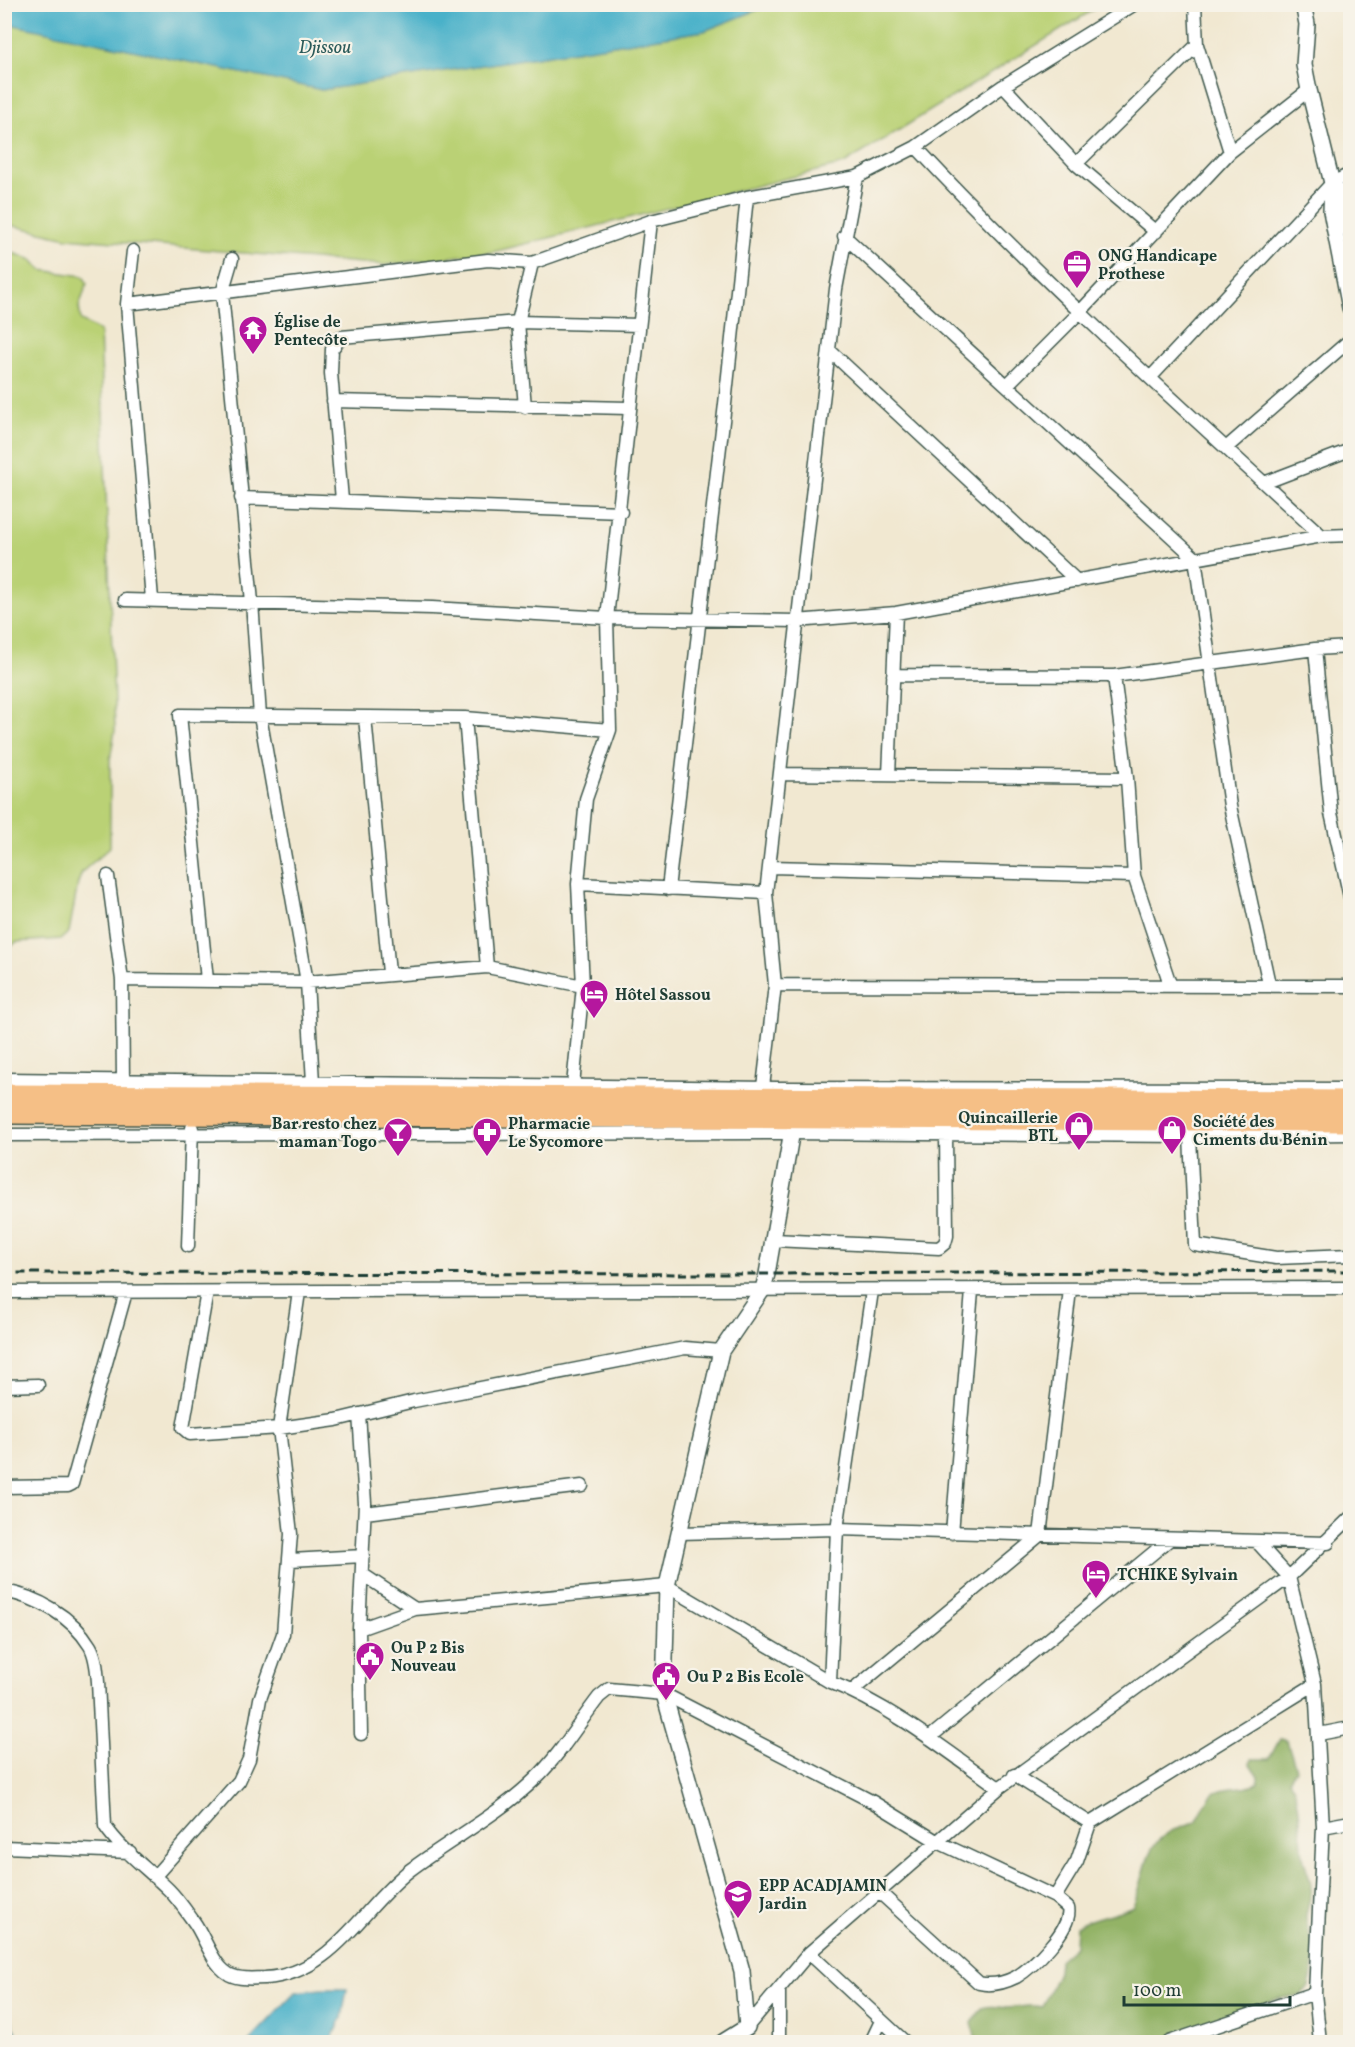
<svg xmlns="http://www.w3.org/2000/svg" width="1355" height="2047" font-family="Vollkorn,serif">
  <rect width="100%" height="100%" fill="#f7f3e8"/>
  <filter id="ink" filterUnits="userSpaceOnUse"><feTurbulence type="fractalNoise" baseFrequency=".0167" numOctaves="2"/><feDisplacementMap in="SourceGraphic" scale="12" xChannelSelector="R" yChannelSelector="G"/><feConvolveMatrix kernelMatrix="1 2 1 2 8 2 1 2 1" color-interpolation-filters="sRGB"/></filter>
  <filter id="wash" filterUnits="userSpaceOnUse"><feTurbulence type="fractalNoise" baseFrequency=".008" numOctaves="4" result="noise"/><feDisplacementMap in="SourceGraphic" scale="24" xChannelSelector="R" yChannelSelector="G"/><feGaussianBlur stdDeviation="1.35" result="paint"/><feColorMatrix in="noise" values="0 0 0 0 0 0 0 0 0 0 0 0 0 0 0 0 0 1.4 0 .05"/><feComposite in="paint" operator="in"/></filter>
  <g filter="url(#wash)">
    <rect width="100%" height="100%" fill="#f1e8d1"/>
    <path fill="#bad175" stroke="#6c8754" stroke-width="1.5" d="M770,5H1101L844,164L493,252L385,265L67,238L5,224V23L322,90L704,31Z
      M5,250L32,260L41,270L83,276L87,283L79,307L81,321L100,331L115,730L110,760V847L82,872L78,883L69,932L61,939L16,942L5,953Z"/>
    <path fill="#93b366" stroke="#59784d" stroke-width="1.5" d="M1280,1739L1287,1741L1296,1769L1289,1780C1302,1795 1300,1836 1303,1856C1305,1867 1311,1877 1311,1888C1311,1898 1308,1906 1306,1915C1305,1929 1316,1943 1315,1955C1315,1966 1311,1977 1309,1987L1300,1995L1276,1999L1224,2022H1208L1170,2039L1147,2042H982L976,2040L972,2023L982,2008C993,2005 997,2007 1007,2008C1021,2008 1026,2004 1042,2007L1058,1972L1059,1960L1075,1946L1076,1926C1094,1916 1115,1915 1133,1906C1152,1861 1139,1837 1196,1822C1201,1814 1205,1803 1211,1796C1222,1785 1244,1790 1258,1783V1776L1250,1764L1251,1759H1269Z"/>
    <path fill="#4ab1c9" stroke="#34777e" stroke-width="1.5" d="M5,4H770V5L704,31L322,90L5,23Z
      M321,1989H347L342,2018L330,2042H248L296,1992Z
      M5,2003L7,2008L20,2042H5Z"/>
  </g>
  <g filter="url(#ink)">
    <g fill="none" stroke-linecap="round" stroke-linejoin="round">
      <g stroke="#3e574c" stroke-width="15">
        <path id="minor" d="M1195,4L1197,45L1230,152
          M1003,86L1076,164L1156,232
          M916,147C1044,284 1183,409 1322,536
          M1076,164L1197,45
          M844,236L1195,558L1230,806L1269,984
          M133,251L127,304L152,599
          M232,259L222,293L252,602L260,716L307,982L313,1082
          M127,304L488,260L532,263L651,221L747,197L857,177L916,147L1003,86L1135,4
          M829,350L1077,581
          M1150,378L1332,183L1350,174
          M1007,385L1078,314L1230,152L1309,90
          M333,401L628,408
          M525,407L518,322L532,263
          M1226,448L1350,340
          M1264,483L1350,450
          M241,498L621,512
          M342,500L331,373L332,349L341,337L518,322L639,325
          M125,600L432,608L607,618L796,621L896,613L1322,536L1350,535
          M1315,649L1331,813L1350,897
          M893,675L1114,676L1315,649L1350,647
          M1114,676L1127,778L1134,876L1170,984
          M365,717L389,973
          M465,718L487,967
          M780,774L1127,778
          M889,775L896,613
          M770,867L1134,876
          M108,876L122,980L123,1080
          M578,884L766,893
          M668,889L725,404L747,197
          M122,980L307,982L487,967L583,986
          M207,980L180,715L465,718L610,730
          M775,985L1350,986
          M4,1079L777,1088L1350,1089
          M573,1085L583,986L578,884L586,799L610,730L607,618L651,221
          M763,1087L775,985L766,893L836,289L857,177
          M4,1135L778,1133L1190,1136L1350,1134
          M1190,1136L1195,1245L1276,1258L1350,1255
          M774,1240L939,1248L945,1243L947,1236L946,1133
          M188,1246L192,1128
          M4,1292L1350,1288
          M207,1292L183,1428L190,1434L279,1428L336,1420L414,1401L685,1348L721,1351
          M4,1386L38,1385
          M359,1414L365,1503L359,1629L361,1734
          M4,1487L68,1486L72,1484L126,1292
          M365,1513L582,1486
          M679,1533L837,1529L1328,1543
          M952,1533L972,1291
          M1257,1542L1289,1577L1315,1684L1323,1827L1315,1993L1320,2042
          M291,1560L363,1556
          M362,1574L415,1609
          M4,1591C37,1597 72,1616 90,1646C96,1656 97,1670 98,1682L105,1826C121,1850 148,1869 169,1890C178,1899 186,1911 194,1922C205,1937 214,1970 233,1976C244,1980 254,1978 265,1978C333,1974 361,1908 410,1870C451,1839 498,1815 535,1779C560,1755 578,1724 599,1697L609,1689L664,1694L873,1802L938,1842L1055,1897L1068,1908C1073,1928 1033,1967 1016,1977C1004,1983 992,1986 979,1983L878,1891
          M359,1629L415,1609L667,1586L830,1682C891,1706 946,1750 999,1788
          M830,1682L837,1529L872,1291
          M852,1691L1040,1535L1070,1290
          M1319,1734L1350,1728
          M929,1738L1170,1539
          M1014,1775L1090,1823
          M1323,1827L1350,1822
          M4,1847L130,1852
          M154,1877L239,1781L249,1759L260,1699L283,1634L291,1534L279,1428L299,1292
          M1055,1897L1077,1861L1090,1823L1315,1684
          M809,1953L905,2042
          M779,1992V2042
          M747,2027L809,1953L999,1788L1289,1577L1350,1518
          M871,2042L881,2021
          M1169,2042L1315,1993"/>
      </g>
      <g stroke="#3e574c" stroke-width="18">
        <path id="tertiary" d="M1303,4L1307,24L1304,65L1309,90L1332,183L1345,206L1350,231
          M1332,183L1331,211L1350,308
          M723,2042L747,2027L742,1971L664,1694L667,1586L721,1351L763,1289L767,1274L794,1119"/>
      </g>
      <g stroke="#3e574c" stroke-width="24">
        <path id="trunk" d="M4,1095L1350,1101
          M4,1113L1350,1121"/>
      </g>
      <use href="#minor" stroke="#fff" stroke-width="12"/>
      <use href="#tertiary" stroke="#fff" stroke-width="15"/>
      <use href="#trunk" stroke="#f5bf86" stroke-width="21"/>
      <path stroke="#1f3d34" stroke-width="3" stroke-dasharray="9 4.5" stroke-linecap="butt" d="M4,1273L767,1274L1350,1271"/>
    </g>
  </g>
  <defs>
    <g id="office-pin" transform="scale(1.5)"><path d="M0 17L-7.5 6A9.5 9.5 0 1 1 7.5 6Z" fill="#b5179e" stroke="#f7f3e8"/><path d="M-6-3h4V-5.5h4V-3h4V5H-6ZM-1-4.5V-3h2v-1.5ZM-6 0V1H6V0Z" fill="#fff"/></g>
    <g id="temple-pin" transform="scale(1.5)"><path d="M0 17L-7.5 6A9.5 9.5 0 1 1 7.5 6Z" fill="#b5179e" stroke="#f7f3e8"/><path d="M0-6L5-2H3V0L6.5 2.5H4V6H1.5V3h-3V6H-4V2.5H-6.5L-3 0V-2H-5Z" fill="#fff"/></g>
    <g id="hotel-pin" transform="scale(1.5)"><path d="M0 17L-7.5 6A9.5 9.5 0 1 1 7.5 6Z" fill="#b5179e" stroke="#f7f3e8"/><path d="M-6-4.5h1.5V1H6V5H4.5V3h-9V5H-6ZM-4 0a1.8 1.8 0 1 1 3.6 0ZM.5 0V-2.5h3Q6-2.5 6 0Z" fill="#fff"/></g>
    <g id="shop-pin" transform="scale(1.5)"><path d="M0 17L-7.5 6A9.5 9.5 0 1 1 7.5 6Z" fill="#b5179e" stroke="#f7f3e8"/><path d="M-5-2.5h2.3a2.7 3.5 0 0 1 5.4 0H5L5.5 6h-11ZM-1.5-2.5h3a1.5 2.3 0 0 0-3 0Z" fill="#fff"/></g>
    <g id="bar-pin" transform="scale(1.5)"><path d="M0 17L-7.5 6A9.5 9.5 0 1 1 7.5 6Z" fill="#b5179e" stroke="#f7f3e8"/><path d="M-6-5H6L.8 .8V4.5H3.5V6h-7V4.5H-.8V.8Z" fill="#fff"/></g>
    <g id="pharmacy-pin" transform="scale(1.5)"><path d="M0 17L-7.5 6A9.5 9.5 0 1 1 7.5 6Z" fill="#b5179e" stroke="#f7f3e8"/><path d="M-2-6h4v4h4v4h-4v4h-4v-4h-4v-4h4Z" fill="#fff"/></g>
    <g id="civic-pin" transform="scale(1.5)"><path d="M0 17L-7.5 6A9.5 9.5 0 1 1 7.5 6Z" fill="#b5179e" stroke="#f7f3e8"/><path d="M-.6-6.5H3V-4.5H.6V-3L4-1V1h2V6H-6V1h2V-1L-.6-3ZM-1.2 2.5V6h2.4V2.5Z" fill="#fff"/></g>
    <g id="school-pin" transform="scale(1.5)"><path d="M0 17L-7.5 6A9.5 9.5 0 1 1 7.5 6Z" fill="#b5179e" stroke="#f7f3e8"/><path d="M0-5L7-2L0 1L-7-2ZM-4 1L0 2.5L4 1V4Q0 6-4 4Z" fill="#fff"/></g>
  </defs>
  <g fill-rule="evenodd">
    <use href="#office-pin" x="1077" y="264"/>
    <use href="#temple-pin" x="253" y="330"/>
    <use href="#hotel-pin" x="594" y="994"/>
    <use href="#shop-pin" x="1079" y="1126"/>
    <use href="#shop-pin" x="1172" y="1130"/>
    <use href="#bar-pin" x="398" y="1132"/>
    <use href="#pharmacy-pin" x="487" y="1132"/>
    <use href="#hotel-pin" x="1096" y="1574"/>
    <use href="#civic-pin" x="370" y="1656"/>
    <use href="#civic-pin" x="666" y="1676"/>
    <use href="#school-pin" x="738" y="1894"/>
  </g>
  <g text-anchor="middle" stroke-width="4.5" stroke-linejoin="round" paint-order="stroke">
    <g font-size="16" font-weight="bold" fill="#1f3d34" stroke="#f7f3e8" text-anchor="start">
      <text x="1098" y="261">ONG Handicape<tspan x="1098" dy="18">Prothese</tspan></text>
      <text x="274" y="327">Église de<tspan x="274" dy="18">Pentecôte</tspan></text>
      <text x="615" y="1000">Hôtel Sassou</text>
      <text x="1058" y="1123" text-anchor="end">Quincaillerie<tspan x="1058" dy="18">BTL</tspan></text>
      <text x="1193" y="1127">Société des<tspan x="1193" dy="18">Ciments du Bénin</tspan></text>
      <text x="377" y="1129" text-anchor="end">Bar resto chez<tspan x="377" dy="18">maman Togo</tspan></text>
      <text x="508" y="1129">Pharmacie<tspan x="508" dy="18">Le Sycomore</tspan></text>
      <text x="1117" y="1580">TCHIKE Sylvain</text>
      <text x="391" y="1653">Ou P 2 Bis<tspan x="391" dy="18">Nouveau</tspan></text>
      <text x="687" y="1682">Ou P 2 Bis Ecole</text>
      <text x="759" y="1891">EPP ACADJAMIN<tspan x="759" dy="18">Jardin</tspan></text>
    </g>
    <g font-size="18" font-style="italic" fill="#2a5a59" stroke="#f7f3e8">
      <text x="325" y="53">Djissou</text>
    </g>
  </g>
  <rect width="1355" height="2047" fill="none" stroke="#f7f3e8" stroke-width="24"/>
  <path d="M1124 1996v9h166v-9" fill="none" stroke="#1f3d34" stroke-width="3"/>
  <text x="1133" y="1996" font-size="18" fill="#1f3d34" stroke="#f7f3e8" stroke-width="4.5" paint-order="stroke">100 m</text>
</svg>
